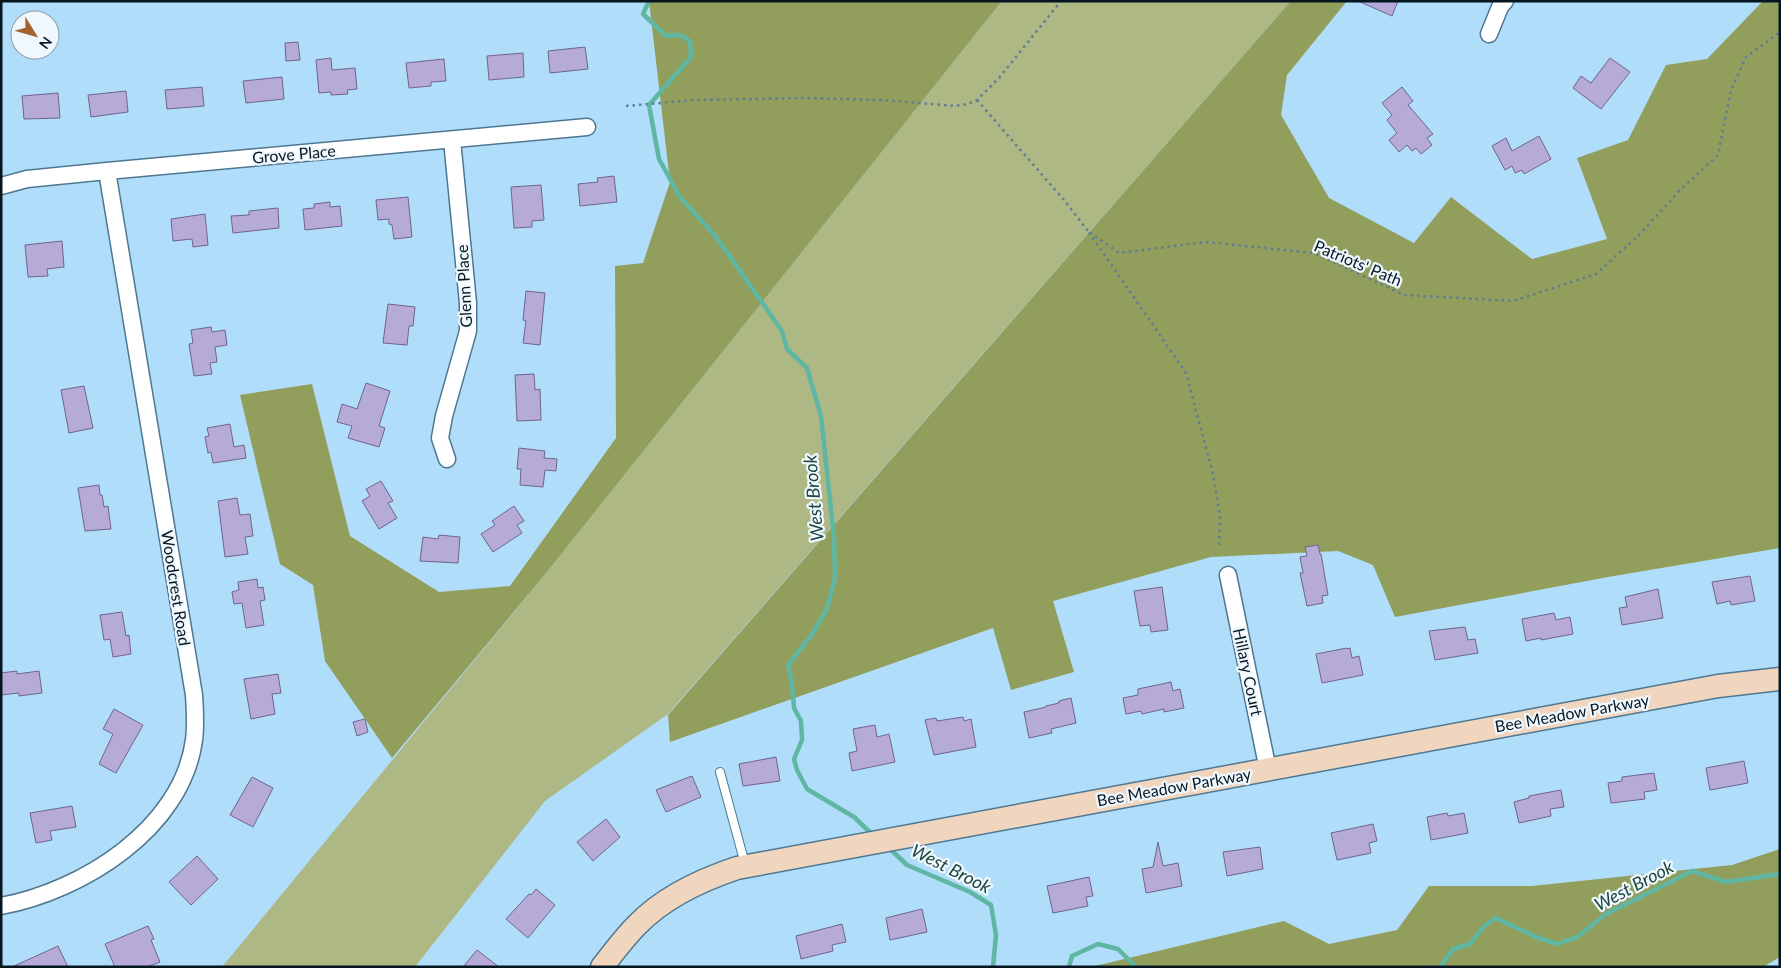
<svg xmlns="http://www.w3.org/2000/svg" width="1781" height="968" font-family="Lato,sans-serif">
  <rect width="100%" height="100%" fill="#b0ddfa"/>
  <path fill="#aeb884" d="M1002,1H1291L668,714L545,801L415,967H222L547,572Z"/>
  <path fill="#929e5c" d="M649,1H1002L547,572L392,758L325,661L313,585L280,564L240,395L312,384L350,536L439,592L510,586L616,438L615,266L643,263L670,182Z
    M1291,1H1347L1287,75L1281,115L1329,198L1414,243L1451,197L1532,259L1607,239L1577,158L1628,140L1666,65L1707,59L1763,1H1780V548L1608,577L1395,617L1373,565L1338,551L1211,557L1053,601L1074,672L1011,690L993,628L670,742L668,715Z
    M1780,849V957L1763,967H1091L1284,921L1329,944L1397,930L1429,886H1532L1732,865Z"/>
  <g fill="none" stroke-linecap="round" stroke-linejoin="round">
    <path stroke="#5eb6a3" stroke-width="4.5" d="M649,1L643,14L666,36L680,35L690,41L691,57L649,105L659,159L680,197L717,238L782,331L787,349L807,368L821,416L834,537L835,578L827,609L813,633L788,665L792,683L794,708L801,721L802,740L794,759L797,770L807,789L854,817L874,836
      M888,847L907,865L970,892L991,905L996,935L993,967
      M1069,967L1072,956L1098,944L1118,949L1136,967
      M1440,967L1453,949L1470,944L1484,926L1496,918L1536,937L1557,944L1577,937L1606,914L1692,871L1726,882L1780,874"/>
  </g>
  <path fill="#b6abd6" stroke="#6f648b" d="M1358,1H1398L1392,16Z
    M298,42L300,60L286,61L285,43Z
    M585,47L588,69L550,73L548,51Z
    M523,53L524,77L489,80L487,56Z
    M331,58L332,70L355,68L357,89L347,90L348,94L331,95V92L319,93L316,60Z
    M1610,58L1630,72L1601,109L1573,88L1581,76L1591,83Z
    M444,59L446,81L431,82V86L409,88L406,63Z
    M282,77L284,99L246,103L243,81Z
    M202,87L204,106L167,109L165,90Z
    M1402,87L1413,101L1408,105L1433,134L1427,138L1432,145L1421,154L1416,148L1412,151L1407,145L1399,152L1389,140L1397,133L1387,120L1392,115L1382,103Z
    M126,91L128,112L91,117L88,95Z
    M58,93L60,118L24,119L22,96Z
    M1539,136L1551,159L1524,174L1522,170L1515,173L1512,166L1505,170L1492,146L1506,138L1512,151Z
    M614,176L617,202L580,206L578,184L598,182L597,178Z
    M541,185L544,220L532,221V227L514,228L511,187Z
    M408,197L412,237L394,239L392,225L389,224V219L378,220L376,200Z
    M330,202V207L340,206L342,226L305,230L303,209L314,208V204Z
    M278,208L279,228L233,233L231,216L249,215V211Z
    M205,214L208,245L193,247L192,239L173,241L171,219Z
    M62,241L64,267L47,269L48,276L28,277L25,245Z
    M526,291L545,293L540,345L523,343L526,321L523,320Z
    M388,304L415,307L413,326H409L407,345L383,343Z
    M211,327L212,332L225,330L227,345L215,347L217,362L210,363L212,374L194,376L189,344L193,343L191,330Z
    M534,374L535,390L540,389L541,420L517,421L515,375Z
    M366,383L390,391L379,426L385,428L379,447L348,438L352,426L337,422L342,404L357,409Z
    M84,386L93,428L69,433L61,390Z
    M230,424L234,447L244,445L246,458L213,463L211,452L208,453L205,437L209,436L207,428Z
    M519,448L545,451L544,458L557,459L556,471L545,470L543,487L520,485L521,469H517Z
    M381,481L393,501L388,503L397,518L379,529L362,501L370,496L366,489Z
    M99,485L100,495H102L104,507L108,506L111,529L85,531L78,488Z
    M237,498L240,515L250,514L253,536L245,537L248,554L225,557L218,501Z
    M514,506L524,521L517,525L522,533L493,552L481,534L495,525L492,521Z
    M439,535L460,537L458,563L420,561L423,537L438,539Z
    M1318,545L1320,554H1321L1328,595L1322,596L1323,603L1307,606L1300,573H1303L1300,557L1307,556L1305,547Z
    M1750,576L1755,601L1731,605L1730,601L1717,604L1712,582Z
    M257,579L258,588L263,587L265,600L260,601L264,625L246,628L242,603L234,604L232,592L239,590L238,582Z
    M1162,587L1168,630L1151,632L1150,625L1140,626L1134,591Z
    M1658,589L1663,618L1622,625L1619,608L1627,607L1625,597Z
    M122,612L126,636L129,635L131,654L113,657L110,639L104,640L100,615Z
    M1554,613L1556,620L1570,617L1573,634L1541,640V638L1526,641L1522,619Z
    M1465,627L1468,640L1475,639L1478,653L1435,660L1429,631Z
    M1347,648V649L1350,648L1352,658L1359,656L1363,675L1322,683L1316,654Z
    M17,671V674L39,671L42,693L19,696V693L1,695V673Z
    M278,674L281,693L272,694L275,714L251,719L244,679Z
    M1171,682L1173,691L1180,689L1184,708L1164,712V709L1142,714L1141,711L1126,714L1123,698L1138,695V689Z
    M1071,698L1076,723L1051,729L1052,733L1029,738L1024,712L1046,707V706L1059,703V701Z
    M114,709L143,725L116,773L99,764L113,734L103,729Z
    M963,717L964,721L971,719L976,747L934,755L925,720L936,718L937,721Z
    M365,719L368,732L357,736L353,722Z
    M875,725L877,737L889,734L895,762L852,771L849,753L857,751L853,729Z
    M776,757L780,781L743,786L739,764Z
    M1744,761L1748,783L1710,790L1706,768Z
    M1654,773L1657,790L1644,792L1645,799L1611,803L1608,783L1622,781V777Z
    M692,776L701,797L666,812L656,790Z
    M252,777L273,788L253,827L230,815Z
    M1561,790L1564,807L1550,809L1551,816L1519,823L1514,802L1529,798V796Z
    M72,806L76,827L50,831L52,840L36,843L30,813Z
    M1447,813L1448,816L1464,813L1468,833L1431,840L1427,817Z
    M606,819L620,837L593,861L577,842Z
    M1373,824L1377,841L1369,843L1371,853L1337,860L1331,833Z
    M1158,842L1163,866L1178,863L1182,886L1146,893L1142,869L1153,867Z
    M1260,847L1263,869L1227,876L1223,852Z
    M197,856L218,879L191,905L169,882Z
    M1089,877L1093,896L1086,897L1088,906L1053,913L1047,886Z
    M536,889L555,905L528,938L506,919L529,894L531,895Z
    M922,909L927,932L890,940L886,918Z
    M842,924L846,942L832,945L833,951L801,959L796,936Z
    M148,926L154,939L151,940L160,962L147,967H115L105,944Z
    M58,946L68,967H12Z
    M477,950L499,967H463Z"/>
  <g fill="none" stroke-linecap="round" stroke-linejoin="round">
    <g stroke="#4e7792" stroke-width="10">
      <path id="lane" d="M720,772L745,864"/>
    </g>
    <g stroke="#4e7792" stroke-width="19">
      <path id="street" d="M1489,34L1500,7L1505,1
        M1,186L27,179L107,171L587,127
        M447,459L440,438L444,416L468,331V303L452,140
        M1228,575L1268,770
        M1,906C82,891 182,829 194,740C196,725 195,710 194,695L107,171"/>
    </g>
    <g stroke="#4e7792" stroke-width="25">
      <path id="secondary" d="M602,967C613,953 624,938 637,925C664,897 701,880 737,868L1718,686L1780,679"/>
    </g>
    <path stroke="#5f7e93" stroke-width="2.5" stroke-dasharray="2.5 4" stroke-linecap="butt" d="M977,100L1064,200L1088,231
      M626,106L694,100L805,98L883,100L955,106L967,104L977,100L999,78L1061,1
      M1219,545L1220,517L1213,474L1186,373L1088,231L1119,253L1206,242L1314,253L1404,295L1513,301L1596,274L1639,235L1679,191L1718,155L1731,90L1746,57L1780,32"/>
    <use href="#lane" stroke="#fff" stroke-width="8"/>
    <use href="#street" stroke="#fff" stroke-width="16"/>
    <use href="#secondary" stroke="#f0d6be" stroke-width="22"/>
  </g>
  <g text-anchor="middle" stroke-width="4.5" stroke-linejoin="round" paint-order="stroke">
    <g font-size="16" fill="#061621" stroke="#eff8fe">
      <text transform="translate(294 154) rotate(-5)" y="6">Grove Place</text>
      <text transform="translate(1358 263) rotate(23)" y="6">Patriots' Path</text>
      <text transform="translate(464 286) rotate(-93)" y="6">Glenn Place</text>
      <text transform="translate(176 588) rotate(81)" y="6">Woodcrest Road</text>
      <text transform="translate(1248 672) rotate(78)" y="6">Hillary Court</text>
      <text transform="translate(1572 713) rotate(-10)" y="6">Bee Meadow Parkway</text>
      <text transform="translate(1174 787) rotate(-10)" y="6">Bee Meadow Parkway</text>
    </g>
    <g font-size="18" font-style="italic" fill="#1d453d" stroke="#eff8fe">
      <text transform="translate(814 498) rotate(-95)" y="6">West Brook</text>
      <text transform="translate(951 869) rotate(27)" y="6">West Brook</text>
      <text transform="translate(1634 886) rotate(-28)" y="6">West Brook</text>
    </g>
  </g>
  <rect width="1781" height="968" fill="none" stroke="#061621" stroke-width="5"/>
  <g transform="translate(35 35) rotate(127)"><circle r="24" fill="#eff8fe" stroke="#929ea6"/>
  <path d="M0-4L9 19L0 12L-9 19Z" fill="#a4632d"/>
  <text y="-8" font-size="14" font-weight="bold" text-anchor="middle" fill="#061621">N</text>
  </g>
</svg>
